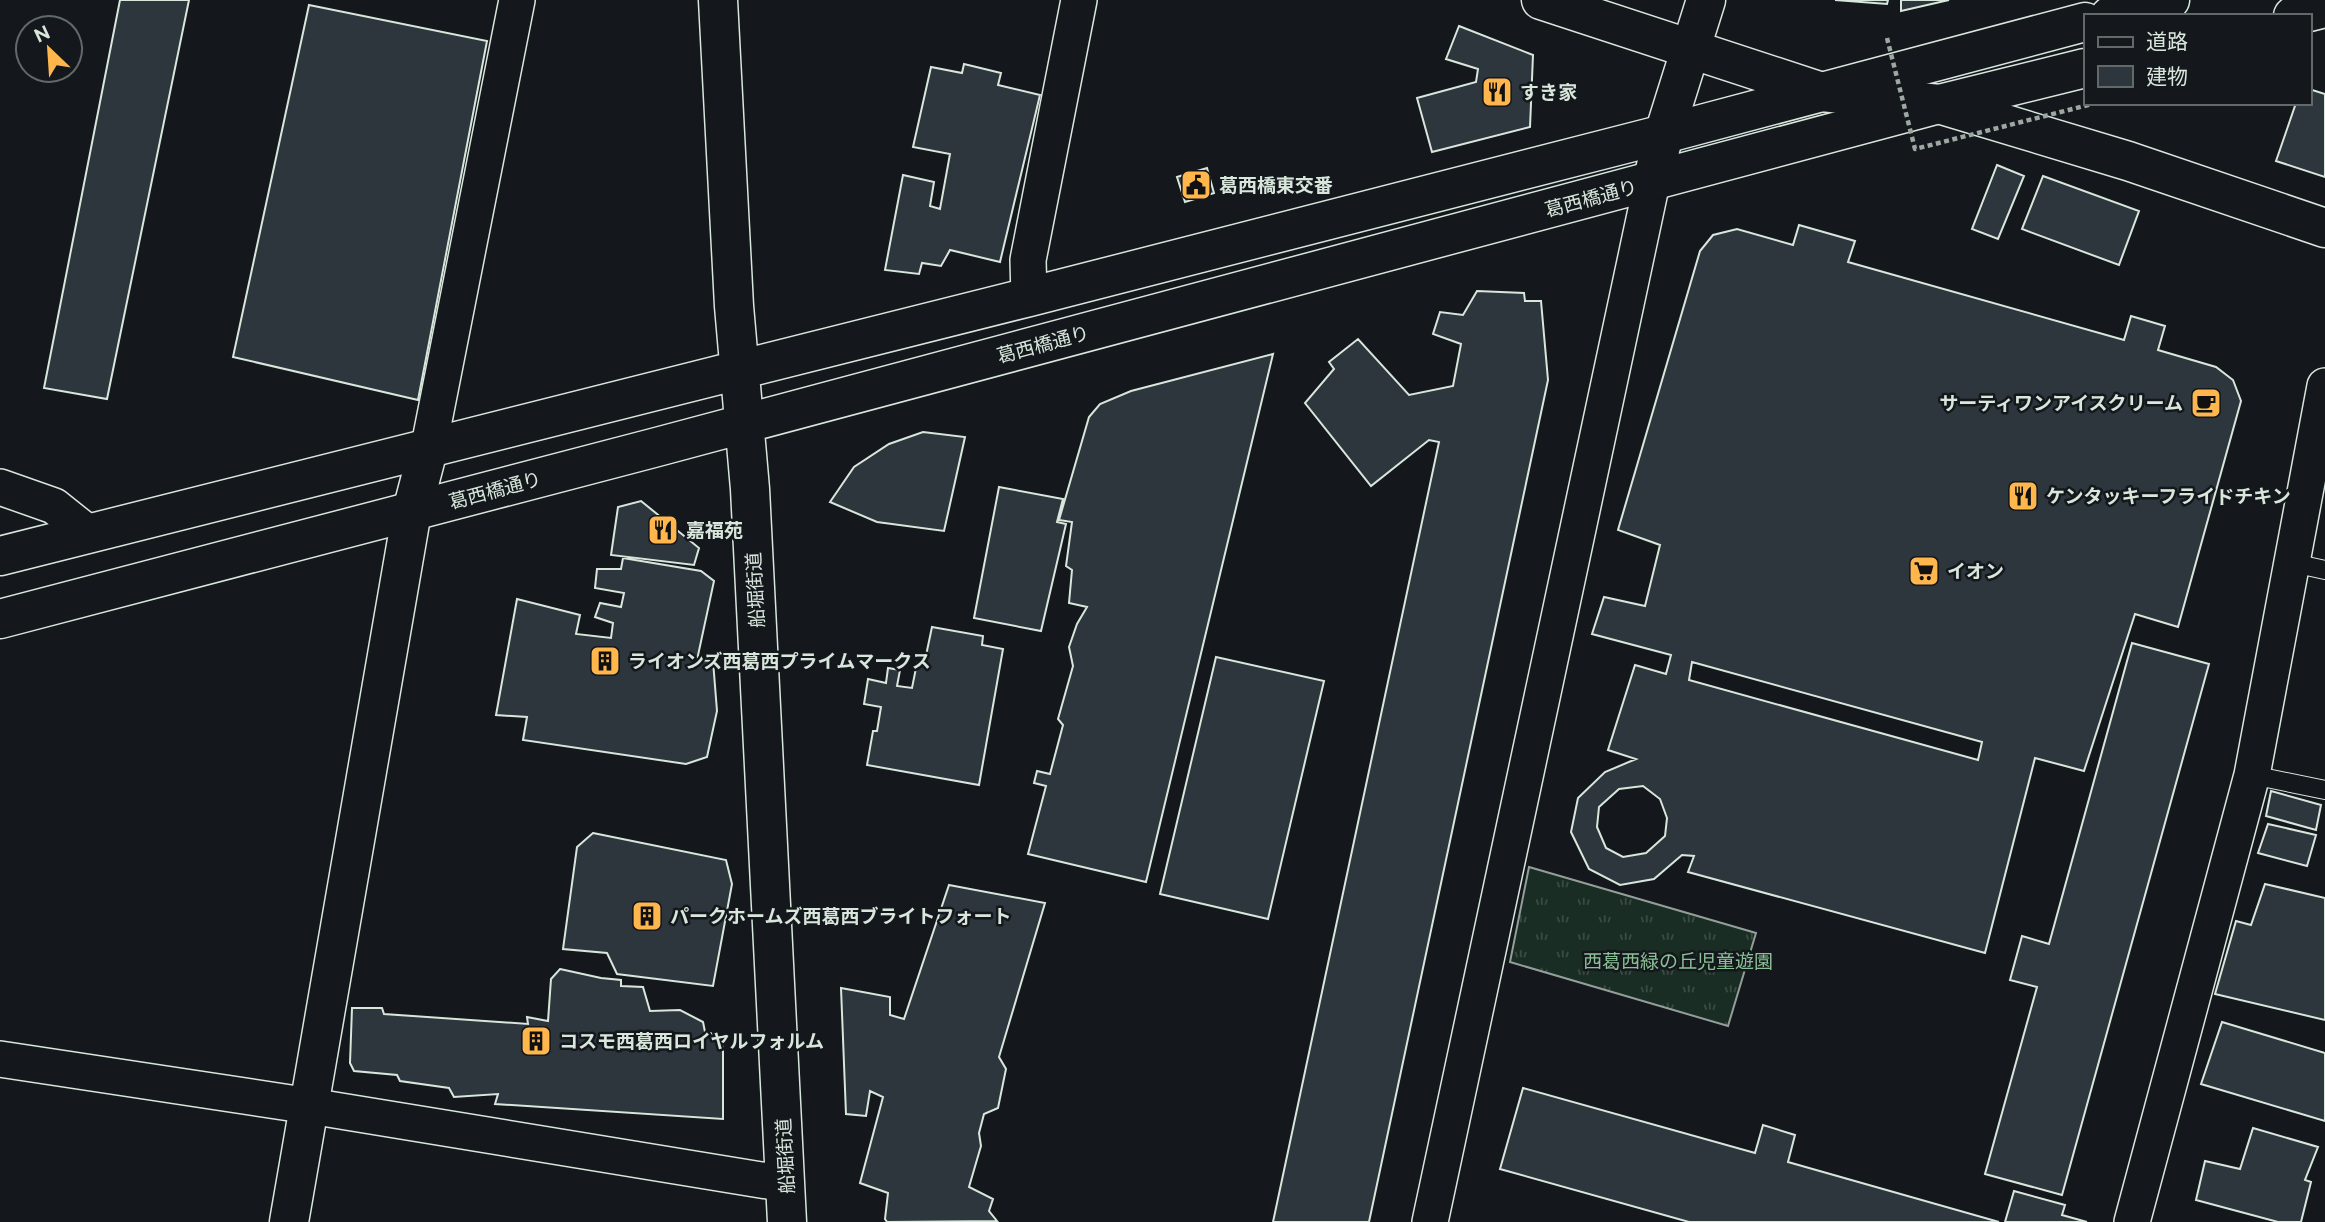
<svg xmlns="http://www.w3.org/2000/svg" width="2325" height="1222" font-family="Raleway,'Noto Sans JP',sans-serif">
  <defs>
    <pattern id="grass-tufts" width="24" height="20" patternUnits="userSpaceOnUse" patternTransform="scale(1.75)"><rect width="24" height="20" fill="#1a2d24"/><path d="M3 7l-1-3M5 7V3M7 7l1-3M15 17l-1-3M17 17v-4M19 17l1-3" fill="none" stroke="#3b4b43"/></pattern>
  </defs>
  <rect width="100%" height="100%" fill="#14181c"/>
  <path fill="url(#grass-tufts)" stroke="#939e99" stroke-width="2" d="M1529,867L1756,933L1728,1026L1510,962Z"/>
  <path fill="#2c363c" stroke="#d8e6dc" stroke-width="2" fill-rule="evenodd" d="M120,0H189L107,399L44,388Z
    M1835,0H1888L1887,4Z
    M1901,0H1949L1901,11Z
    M309,5L487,41L418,400L233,357Z
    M1459,26L1533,55L1530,127L1432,152L1417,98L1476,82L1478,69L1446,59Z
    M964,64L1001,73L998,85L1040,95L1000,262L950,250L941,266L922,263L919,274L885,270L903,175L934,182L930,206L940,209L950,154L913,147L931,67L962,73Z
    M2309,89L2325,94V177L2276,161L2296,103H2309Z
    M1997,165L2024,176L1998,239L1972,229Z
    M1207,168L1214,193L1185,202L1177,177Z
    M2043,176L2139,211L2119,265L2022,229Z
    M1799,225L1855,241L1848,262L2124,340L2131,316L2165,326L2158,350L2216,367L2233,380L2241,401L2178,627L2135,614L2084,771L2035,758L1985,953L1688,872L1694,856L1682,855L1654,879L1620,885L1589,869L1571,832L1578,798L1605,772L1636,759L1608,750L1635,665L1666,674L1671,655L1592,634L1604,597L1645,606L1660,545L1618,530L1700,251L1713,235L1737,229L1793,245ZM1692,662L1982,742L1978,760L1689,680ZM1643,786L1660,799L1667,818L1665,836L1646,853L1623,857L1606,848L1597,827L1599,807L1619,789Z
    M1477,291L1524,293L1525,301H1541L1548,380L1369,1222H1273L1439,442L1429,440L1371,486L1305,403L1334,369L1329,362L1358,339L1409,395L1453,386L1461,344L1433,334L1440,312L1463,315Z
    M1273,354L1146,882L1028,854L1046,786L1034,783L1037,771L1050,774L1063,725L1058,719L1073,666L1069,647L1077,624L1087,607L1069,603L1072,570L1066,566L1072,522L1059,520L1089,417L1100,404L1131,391Z
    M923,432L965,437L944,531L877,522L830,502L854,467L889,444Z
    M999,487L1063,499L1057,522L1066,524L1041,631L974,618Z
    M641,501L699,548L694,565L611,555L618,507Z
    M623,558L701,571L714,581L697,660L713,661L717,711L707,757L686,764L523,740L527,717L496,715L517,599L580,615L576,634L611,638L613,623L595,617L600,603L621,607L624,593L595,588L597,569H621Z
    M932,627L983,636L982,645L1003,649L979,785L867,765L873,731H877L881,707L864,704L868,679L886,683L888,668L900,670L897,686L912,688L917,663L924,665Z
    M2132,643L2209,664L2062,1195L1985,1174L2037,987L2010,980L2022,936L2049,944Z
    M1216,657L1324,681L1268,919L1160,894Z
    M2271,791L2321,805L2316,830L2266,816Z
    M2268,824L2316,835L2307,866L2258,853Z
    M593,833L726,860L732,884L713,986L617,974L607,953L563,949L577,847Z
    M2265,884L2325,898V1020L2215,994L2236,921L2251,925Z
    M949,885L1045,903L999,1057L1006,1069L998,1108L984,1114L979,1133L981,1146L969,1187L993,1199L989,1211L997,1221L887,1222L885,1219L888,1193L860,1183L883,1097L870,1091L866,1116L846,1114L841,988L890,997V1015L904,1019Z
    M560,969L601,978L621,980V986L643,987L650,1011L680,1010L703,1022L705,1032L719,1035L723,1047V1119L495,1104L498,1094L454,1097L449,1088L400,1081L397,1075L354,1071L350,1063L352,1008H382L384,1014L528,1024L527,1017L548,1021L551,979Z
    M2222,1022L2325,1053V1121L2201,1084Z
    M1523,1088L1755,1153L1763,1125L1795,1135L1788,1162L1999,1222H1689L1500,1169Z
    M2253,1128L2318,1147L2305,1180L2311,1182L2301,1222H2278L2196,1200L2205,1161L2240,1169Z
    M2014,1191L2065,1205L2062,1215L2087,1222H2005Z"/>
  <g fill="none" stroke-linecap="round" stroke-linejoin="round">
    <g stroke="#d8e6dc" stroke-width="20">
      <path id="lane" d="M2293,563L2325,570
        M2252,775L2325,790"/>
    </g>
    <g stroke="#d8e6dc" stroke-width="38">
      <path id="street" d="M1029,297L1028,260L1079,0
        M429,446L517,0
        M0,487L54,506L88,533
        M0,1059L310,1106L786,1184
        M1430,1222L1652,182
        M2132,1222L2252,775L2325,386"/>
    </g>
    <g stroke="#d8e6dc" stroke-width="41">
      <path id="secondary" d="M1541,0L1822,92L1939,104L2128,161L2325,228
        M1652,182L1664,134L1706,0
        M289,1222L412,511L429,446"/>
    </g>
    <g stroke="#d8e6dc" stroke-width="41">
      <path id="primary" d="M718,0L734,306L750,489L787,1222
        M2110,16L2170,0
        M2293,16L2325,8
        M0,556L1029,297L1664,134L2085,22
        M0,619L657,447L1939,104L2085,68"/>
    </g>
    <use href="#lane" stroke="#14181c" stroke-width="18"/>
    <use href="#street" stroke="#14181c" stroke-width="35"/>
    <use href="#secondary" stroke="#14181c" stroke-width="38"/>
    <use href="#primary" stroke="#14181c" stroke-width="38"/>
    <path stroke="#9da8a2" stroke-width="4.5" stroke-dasharray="5 3.5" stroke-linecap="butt" d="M1887,38L1915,149L2096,103"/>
  </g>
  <defs>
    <g id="restaurant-square" transform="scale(1.575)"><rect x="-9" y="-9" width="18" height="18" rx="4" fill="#ffb74d" stroke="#14181c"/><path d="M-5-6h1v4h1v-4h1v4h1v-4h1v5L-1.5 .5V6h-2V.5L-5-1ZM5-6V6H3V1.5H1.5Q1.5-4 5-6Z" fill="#111"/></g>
    <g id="civic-square" transform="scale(1.575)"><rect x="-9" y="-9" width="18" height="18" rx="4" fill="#ffb74d" stroke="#14181c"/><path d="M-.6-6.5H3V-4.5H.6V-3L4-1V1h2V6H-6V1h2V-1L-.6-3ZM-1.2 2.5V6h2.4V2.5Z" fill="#111"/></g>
    <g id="cafe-square" transform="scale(1.575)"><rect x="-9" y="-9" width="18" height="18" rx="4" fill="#ffb74d" stroke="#14181c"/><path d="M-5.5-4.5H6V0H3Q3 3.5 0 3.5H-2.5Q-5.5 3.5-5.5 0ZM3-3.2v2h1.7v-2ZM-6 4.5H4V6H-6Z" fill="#111"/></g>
    <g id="supermarket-square" transform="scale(1.575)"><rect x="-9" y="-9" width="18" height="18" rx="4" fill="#ffb74d" stroke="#14181c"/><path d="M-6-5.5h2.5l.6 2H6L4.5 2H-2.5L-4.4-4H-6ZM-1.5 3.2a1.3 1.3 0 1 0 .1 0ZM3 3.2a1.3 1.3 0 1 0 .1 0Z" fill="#111"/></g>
    <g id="building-square" transform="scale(1.575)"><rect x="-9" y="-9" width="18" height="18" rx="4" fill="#ffb74d" stroke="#14181c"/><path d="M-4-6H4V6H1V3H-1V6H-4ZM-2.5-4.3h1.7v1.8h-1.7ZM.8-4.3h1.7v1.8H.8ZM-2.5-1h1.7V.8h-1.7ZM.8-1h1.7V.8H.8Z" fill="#111"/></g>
  </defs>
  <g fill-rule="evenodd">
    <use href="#restaurant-square" x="1497" y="92"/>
    <use href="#civic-square" x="1196" y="185"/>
    <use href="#cafe-square" x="2206" y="403"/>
    <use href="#restaurant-square" x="2023" y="496"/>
    <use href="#restaurant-square" x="663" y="530"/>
    <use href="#supermarket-square" x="1924" y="571"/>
    <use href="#building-square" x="605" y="661"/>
    <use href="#building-square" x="647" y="916"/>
    <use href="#building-square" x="536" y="1041"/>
  </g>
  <g text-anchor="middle" stroke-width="5" stroke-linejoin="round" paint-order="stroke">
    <g font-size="19" font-weight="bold" fill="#d8e6dc" stroke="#14181c" text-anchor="start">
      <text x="1520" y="99">すき家</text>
      <text x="1219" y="192">葛西橋東交番</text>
      <text x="2183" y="410" text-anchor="end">サーティワンアイスクリーム</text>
      <text x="2046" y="503">ケンタッキーフライドチキン</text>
      <text x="686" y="537">嘉福苑</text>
      <text x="1947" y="578">イオン</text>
      <text x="628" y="668">ライオンズ西葛西プライムマークス</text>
      <text x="670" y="923">パークホームズ西葛西ブライトフォート</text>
      <text x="559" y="1048">コスモ西葛西ロイヤルフォルム</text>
    </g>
    <g font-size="19" fill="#d8e6dc" stroke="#14181c">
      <text transform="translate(1591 198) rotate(-15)" y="7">葛西橋通り</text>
      <text transform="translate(1043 344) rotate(-15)" y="7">葛西橋通り</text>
      <text transform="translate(495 490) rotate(-15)" y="7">葛西橋通り</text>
      <text transform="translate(755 590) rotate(-93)" y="7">船堀街道</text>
      <text transform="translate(785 1156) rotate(-93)" y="7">船堀街道</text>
    </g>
    <g font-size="19" fill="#8ac095" stroke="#14181c">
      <text x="1678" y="968">西葛西緑の丘児童遊園</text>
    </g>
  </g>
  <rect x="2084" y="14" width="228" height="91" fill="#14181c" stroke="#626a69" stroke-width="2"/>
  <rect x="2098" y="37" width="35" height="10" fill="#14181c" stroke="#626a69" stroke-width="2"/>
  <text x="2146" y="49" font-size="21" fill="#d8e6dc">道路</text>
  <rect x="2098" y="66" width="35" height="21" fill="#2c363c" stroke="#626a69" stroke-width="2"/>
  <text x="2146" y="84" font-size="21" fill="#d8e6dc">建物</text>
  <g transform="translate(49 49) rotate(335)"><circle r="33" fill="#14181c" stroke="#626a69" stroke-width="2"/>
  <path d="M0-5L12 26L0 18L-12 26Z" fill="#ffb74d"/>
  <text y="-10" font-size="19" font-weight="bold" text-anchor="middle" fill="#d8e6dc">N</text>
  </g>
</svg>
